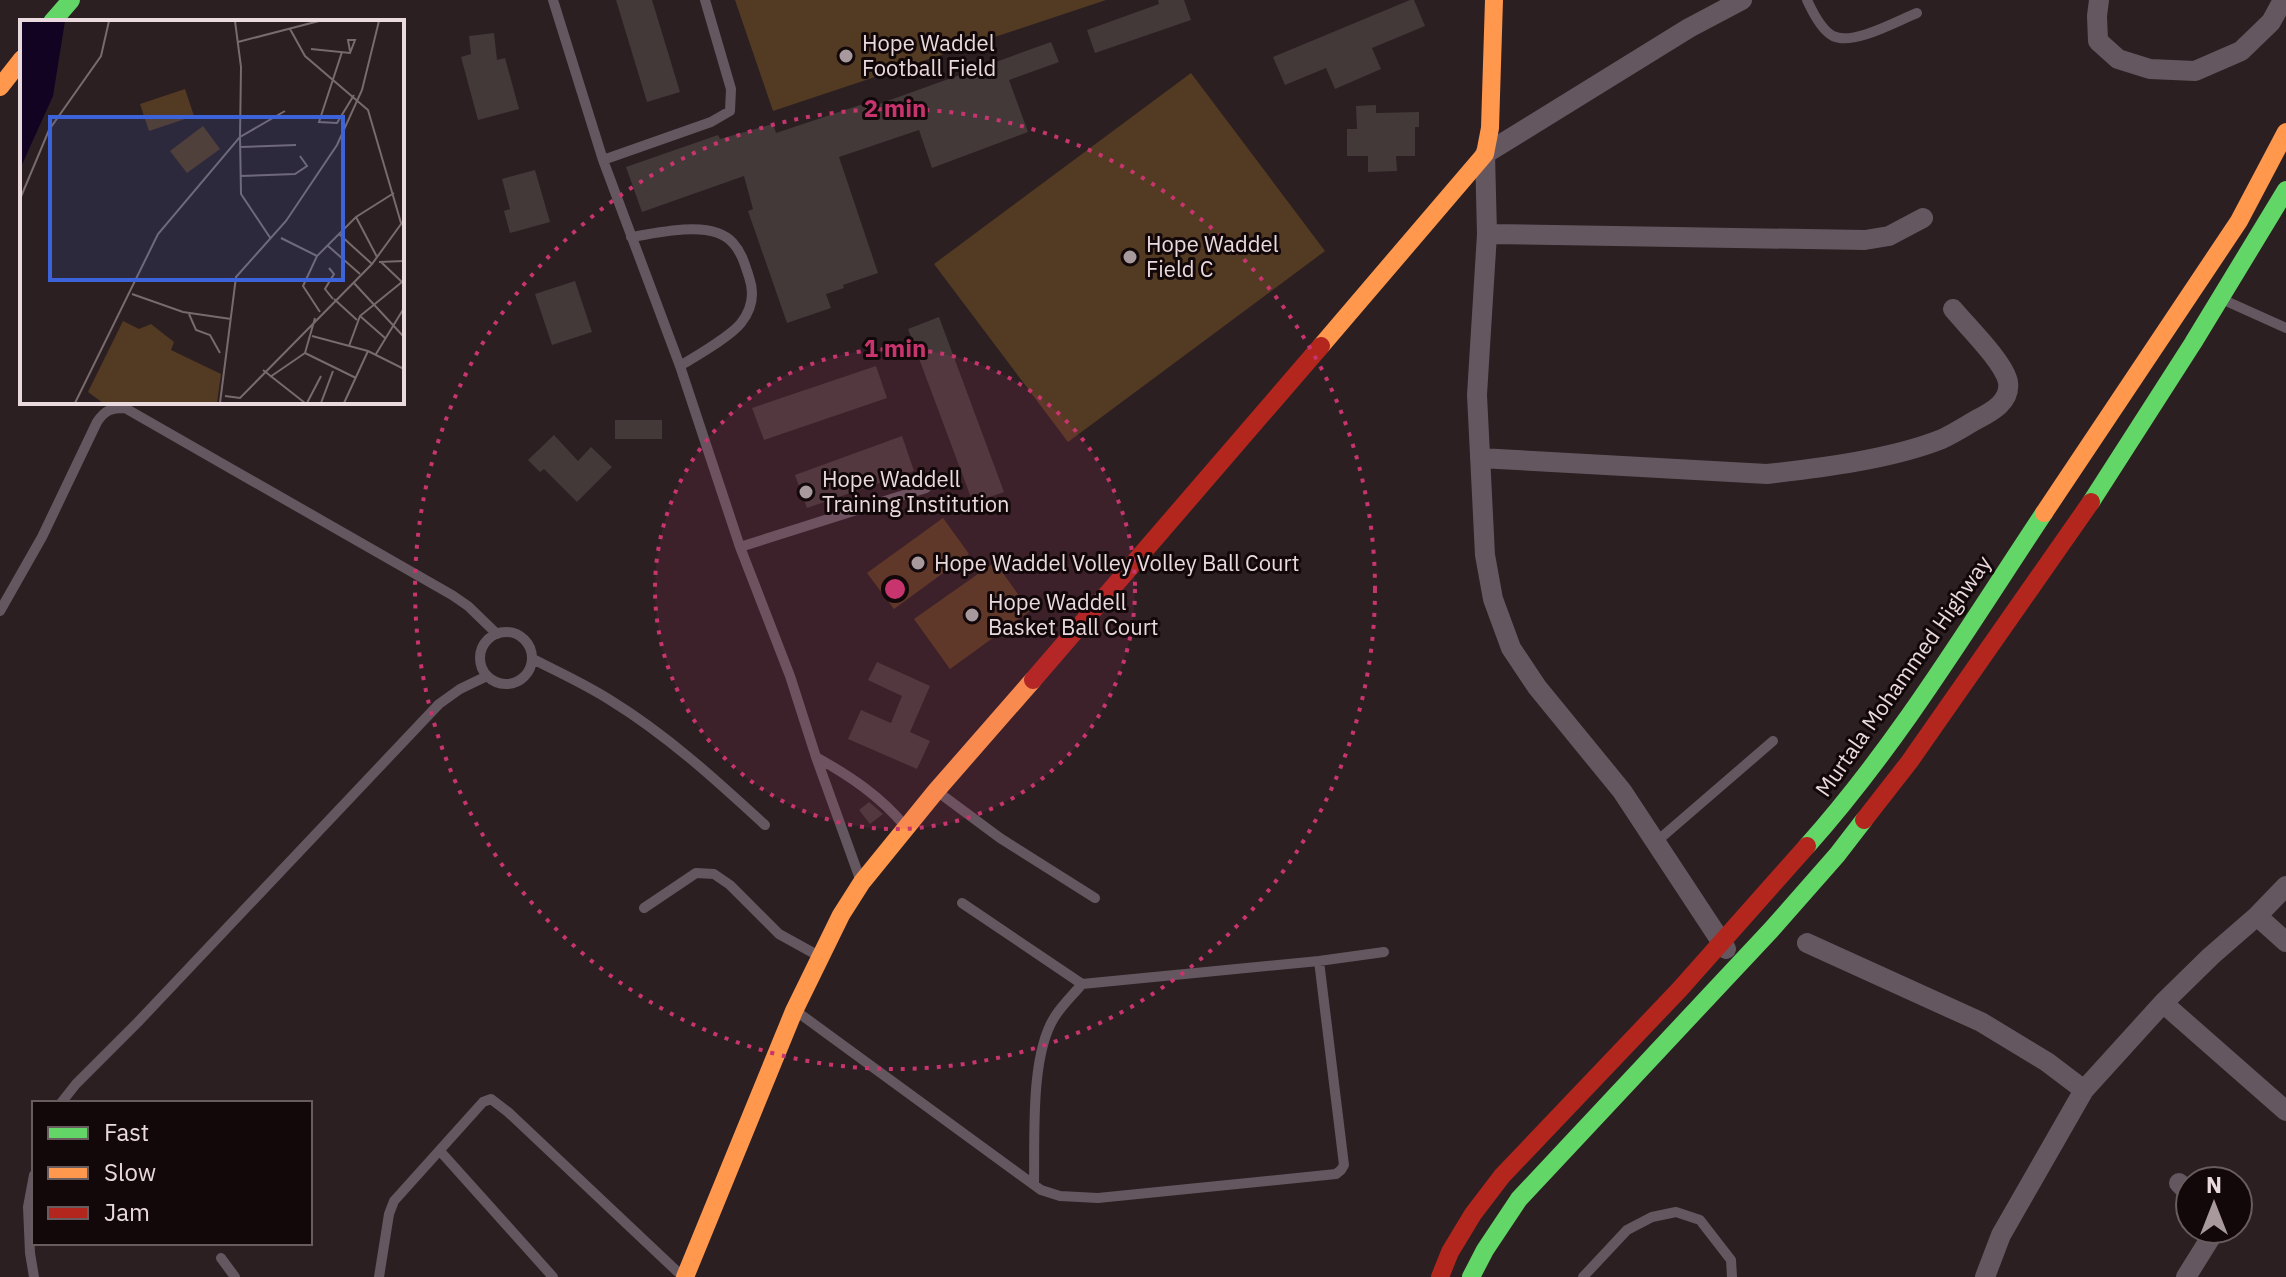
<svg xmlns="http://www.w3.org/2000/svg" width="2286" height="1277" font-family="'IBM Plex Sans',sans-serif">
  <rect width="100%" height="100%" fill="#2b1f22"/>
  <path fill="#533a22" d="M735,0H1106L773,111Z
    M1191,73L1325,251L1068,442L934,264Z
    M943,518L969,554L894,609L867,573Z
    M995,562L1030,611L950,669L914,619Z"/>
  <path fill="#443939" d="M616,0H652L680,92L647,102Z
    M1158,0H1184L1191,20L1095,53L1087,30L1159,4Z
    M1410,0H1414L1425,26L1372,48L1381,69L1335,89L1326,68L1285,85L1273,57Z
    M494,33L497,60L505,58L519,109L478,120L461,57L471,54L469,36Z
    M1051,42L1059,62L1009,80L1028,132L932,168L919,130L839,157L878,273L843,285L844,288L826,294L831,308L787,323L748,211L753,209L744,176L642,212L626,167L718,135L720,139L773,124L776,133L878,99L879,104Z
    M1376,105V113L1419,112V127H1415V156H1396L1397,171L1368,172V156H1347V129H1357L1356,106Z
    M535,170L550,222L510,233L504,211L510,209L502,179Z
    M575,281L592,332L552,345L535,294Z
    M939,317L1004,492L973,503L908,329Z
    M876,366L887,398L764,440L752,408Z
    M615,420H662V439H615Z
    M554,435L578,461L591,447L612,467L577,502L544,469L540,472L528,460Z
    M902,436L914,471L807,508L795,475Z
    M877,662L930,686L910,732L930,741L917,769L848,739L861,710L891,723L902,696L868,680Z
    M869,802L883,814L870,824L859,810Z"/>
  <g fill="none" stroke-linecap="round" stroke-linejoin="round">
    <path stroke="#64575f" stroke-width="10" d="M553,0L603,160L680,366L740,547L790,676L816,757L859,876
      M1807,0C1812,11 1821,30 1833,36C1853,46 1897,21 1917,13
      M603,160L711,122L730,111L731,89L705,0
      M631,237C659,233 712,219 733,243C742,253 745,265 749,277C755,294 752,309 741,323C730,337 696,356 680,366
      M2226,301L2286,328
      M740,547L926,488
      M0,611L42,537L97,422C105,410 111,408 125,408L452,595L468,606L497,634
      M480 658a26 26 0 1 1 52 0a26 26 0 1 1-52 0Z
      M533,659C558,672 585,684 610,700C667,735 716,780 765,825
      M816,757C850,776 880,796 905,826
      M938,792L1000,838L1095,898
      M1656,842L1773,741
      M962,903L1082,984L1319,961L1384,952
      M644,908L696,873L714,874L730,885L779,934L817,955
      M796,1011L1041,1190L1060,1196L1098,1198L1336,1174L1341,1170L1344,1165L1319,961
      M61,1103L76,1084L138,1022L439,704L460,689L487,676
      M440,1151L553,1277
      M34,1175L28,1207L30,1253L34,1277
      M1034,1184C1035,1138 1030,1057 1054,1018C1061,1006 1073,995 1082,984
      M221,1258L235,1277
      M379,1277L389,1214L394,1201L483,1102L491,1099L508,1112L682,1276
      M1583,1277L1627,1230L1652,1217L1676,1212L1700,1220L1731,1260L1732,1277"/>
    <path stroke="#64575f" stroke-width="20" d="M2099,0L2097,16L2098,41L2118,59L2150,69L2195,71L2241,51L2271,22L2283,0
      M1487,234L1865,240L1889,236L1923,218
      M1480,458L1767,474C1821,468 1892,459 1942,439C1953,434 1964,427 1974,421C1989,413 2011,403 2008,382C2004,362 1967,326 1953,309
      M2257,916L2286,942
      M1807,943L1981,1022L2047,1062L2084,1090
      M1726,949L1622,791L1537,687L1511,648L1493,599L1485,555L1477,395L1487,234L1485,154L1689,28L1742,0
      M2163,1003L2286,1111
      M2179,1183L2190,1194
      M1985,1277L2001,1235L2084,1090L2163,1003L2211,956L2257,916L2286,886
      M2186,1277L2216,1229"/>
    <path stroke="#63d668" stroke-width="18" d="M52,22L71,0
      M2091,502L2193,343L2286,190
      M1807,846C1898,744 1969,626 2044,513
      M1471,1277L1485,1250L1519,1199L1771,930L1837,855L1864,820"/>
    <path stroke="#ff974d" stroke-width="18" d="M0,87L22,59
      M1321,346L1485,154L1490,128L1494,0
      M2044,513L2239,221L2286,132
      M685,1277L794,1011L841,915L862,882L936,791L1033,680"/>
    <path stroke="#b3261e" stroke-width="18" d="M1033,680L1321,346
      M1864,820L1910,761L2091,502
      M1440,1277L1450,1252L1473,1214L1502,1176L1680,989L1807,846"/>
  </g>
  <circle cx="895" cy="589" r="240" fill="#c8356e" fill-opacity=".12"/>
  <g fill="none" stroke="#c8356e" stroke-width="4" stroke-dasharray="4 8">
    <circle cx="895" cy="589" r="240"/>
    <circle cx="895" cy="589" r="480"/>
  </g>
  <g fill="#a8999c" stroke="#12080a" stroke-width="3">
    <circle cx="846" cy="56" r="8"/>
    <circle cx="1130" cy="257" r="8"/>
    <circle cx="806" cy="492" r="8"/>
    <circle cx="918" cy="563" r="8"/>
    <circle cx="972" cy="615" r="8"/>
  </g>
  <g text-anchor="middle" stroke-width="6" stroke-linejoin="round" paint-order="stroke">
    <g font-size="22" fill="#ebdadd" stroke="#12080a" text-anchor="start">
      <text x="862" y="51">Hope Waddel<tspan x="862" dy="25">Football Field</tspan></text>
      <text x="1146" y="252">Hope Waddel<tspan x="1146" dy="25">Field C</tspan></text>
      <text x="822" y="487">Hope Waddell<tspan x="822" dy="25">Training Institution</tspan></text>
      <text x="934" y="571">Hope Waddel Volley Volley Ball Court</text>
      <text x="988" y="610">Hope Waddell<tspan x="988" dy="25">Basket Ball Court</tspan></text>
    </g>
    <g font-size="22" fill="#ebdadd" stroke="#12080a">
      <text transform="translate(1903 676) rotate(-55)" y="8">Murtala Mohammed Highway</text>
    </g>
  </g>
  <g transform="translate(20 20)">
    <rect width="384" height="384" fill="#2b1f22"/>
    <path d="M165,69L174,96L129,111L120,84ZM183,106L200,129L167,153L150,131ZM103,301L119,309L131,304L154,322L151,330L201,354L197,383H83L68,372Z" fill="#533a22"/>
    <path d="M0,1H45L33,76L0,149Z" fill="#120322"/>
    <path fill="none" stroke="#786a6d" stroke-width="2" d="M270,9L285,36L348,90L381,203M218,22L299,1M291,29L330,33L335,20H328L330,31M322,32L299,102L317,103L334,75M220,127L276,125M220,156L275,154L287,146L280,136M0,179L29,110L81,36L89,1M336,197L357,237M319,214L352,244M261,218L297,236M251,219L221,174L220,117L265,91M307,225L340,254M359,242L384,241M361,242L383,263M309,248L314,254L305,269L313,279M333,262L384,317M112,274L163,292L211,299M314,279L337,300M300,292L283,266L297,236L336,197L374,173M169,294L176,310L190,315L200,333M340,296L365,318M292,316L348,331L384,349M329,326L340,296L382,262M285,333L336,358M356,334L384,288M243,350L285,383M250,357L285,333L295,298M205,376L220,378L352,244L384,200M55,383L138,214L220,117L221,47L215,1M200,383L216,257L266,201L317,125L342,70L359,1M287,383L301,356M301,383L313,351M324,383L348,331"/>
    <path fill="#3c63d9" fill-opacity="0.15" stroke="#3c63d9" stroke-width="4" d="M30,97H323V260H30Z"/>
    <rect width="384" height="384" fill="none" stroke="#ebdadd" stroke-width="4"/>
  </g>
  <circle cx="895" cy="589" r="12" fill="#c8356e" stroke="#12080a" stroke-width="4"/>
  <g font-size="24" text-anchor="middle" font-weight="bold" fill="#c8356e" stroke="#12080a" stroke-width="6" stroke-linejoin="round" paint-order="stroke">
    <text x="895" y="117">2 min</text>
    <text x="895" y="357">1 min</text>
  </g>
  <rect x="32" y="1101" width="280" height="144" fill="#12080a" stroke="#695c5e" stroke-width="2"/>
  <rect x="48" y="1127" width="40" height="12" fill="#63d668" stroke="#695c5e" stroke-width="2"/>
  <text x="104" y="1141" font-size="24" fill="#ebdadd">Fast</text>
  <rect x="48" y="1167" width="40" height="12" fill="#ff974d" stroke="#695c5e" stroke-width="2"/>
  <text x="104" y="1181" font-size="24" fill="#ebdadd">Slow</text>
  <rect x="48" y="1207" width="40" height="12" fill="#b3261e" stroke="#695c5e" stroke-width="2"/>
  <text x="104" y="1221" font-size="24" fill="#ebdadd">Jam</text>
  <g transform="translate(2214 1205)"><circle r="38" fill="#12080a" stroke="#695c5e" stroke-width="2"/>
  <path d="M0-6L14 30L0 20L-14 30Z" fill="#a8999c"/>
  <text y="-12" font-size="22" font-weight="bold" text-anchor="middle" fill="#ebdadd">N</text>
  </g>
</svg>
